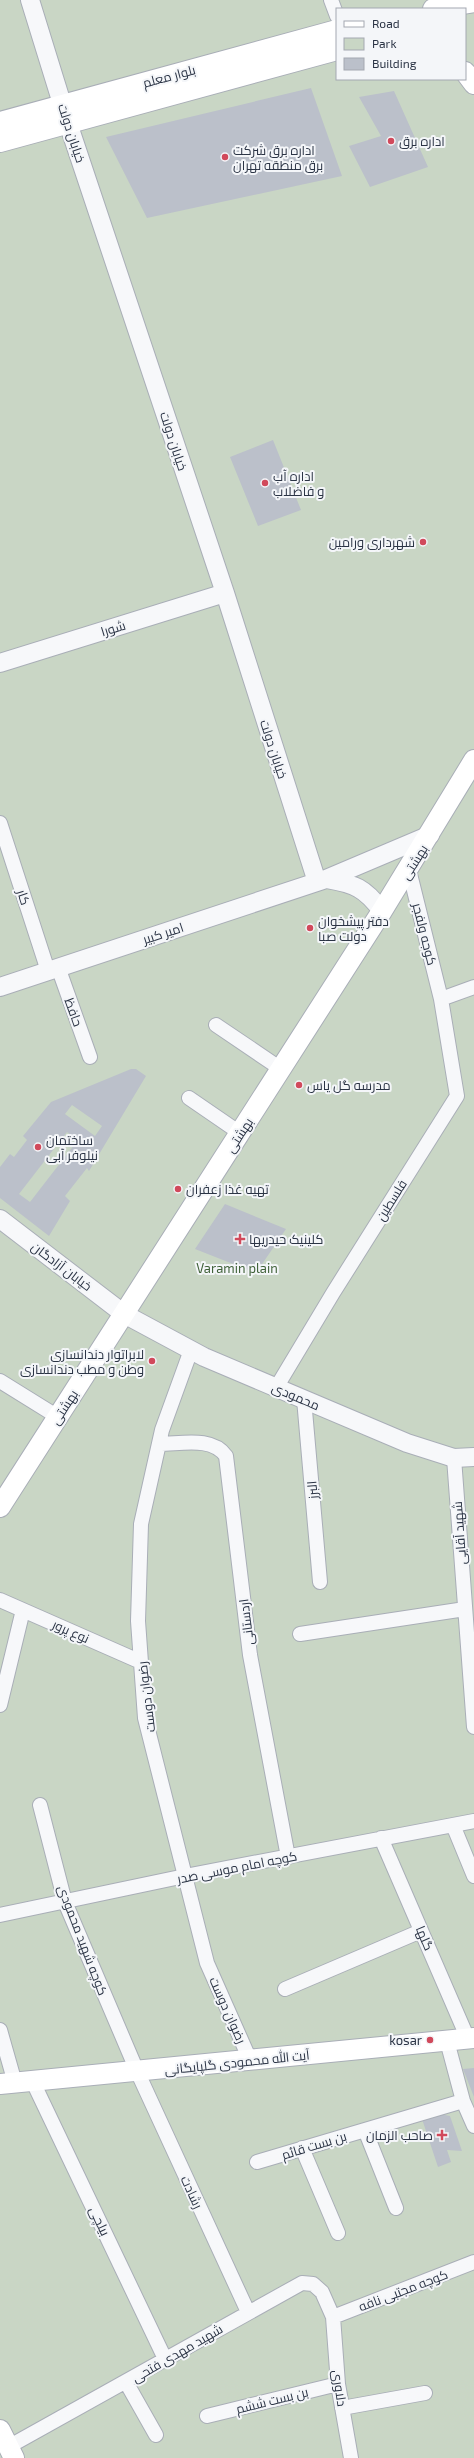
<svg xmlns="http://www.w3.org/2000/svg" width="474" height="2458" font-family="'Exo 2',Cairo,sans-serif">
  <rect width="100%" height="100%" fill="#e4e7ec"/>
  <path fill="#c9d6c5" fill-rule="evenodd" d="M0,0H474V2458H0ZM337,9H465V79H337Z"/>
  <path fill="#bbc0ca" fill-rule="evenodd" d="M311,88L342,176L147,218L106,137Z
    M394,91L428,167L370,187L349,146L381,136L359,97Z
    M273,440L301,510L258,526L230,457Z
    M131,1069H136L146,1076L89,1171L87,1168L65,1196L70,1201L49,1236L0,1198V1167L10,1154L14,1157L27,1140L23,1136L51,1102ZM72,1105L102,1126L95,1136L65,1114ZM67,1132L78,1140L30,1202L19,1194Z
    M225,1204L286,1229L256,1273L195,1249Z
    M474,2068V2097L463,2069Z
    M440,2114L450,2116L462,2151L447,2150L451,2162L438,2167L422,2119Z"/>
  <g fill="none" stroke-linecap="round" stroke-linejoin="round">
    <g stroke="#a9aeb7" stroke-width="16">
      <path id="minor" d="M331,0L337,16
        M0,823L48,971
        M58,967L90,1057
        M441,999L474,987
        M216,1025L281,1069
        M189,1098L240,1133
        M191,1350L162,1430L141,1524L138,1621L145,1718L207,1963L250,2060
        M0,1381L58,1417
        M276,1388L333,1293L457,1096L441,999L409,870
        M304,1399L320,1582
        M159,1444C181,1444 212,1436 226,1456L250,1655L288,1857
        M454,1458L474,1727
        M0,1600L141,1662
        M300,1634L465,1609
        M0,1705L23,1610
        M40,1805L65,1902L137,2071L248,2312
        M453,1825L474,1876
        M381,1838L468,2039
        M0,1915L185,1876L474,1821
        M285,1989L421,1931
        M0,2030L15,2083
        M447,2041L463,2101L474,2126
        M33,2082L166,2361
        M365,2130L396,2208
        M302,2148L338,2233
        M257,2162L463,2101
        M333,2317L474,2262
        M126,2382L156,2435
        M342,2408L425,2393
        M207,2416L338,2384
        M8,2447L302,2283L313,2284L322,2292L333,2317L338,2384L351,2458"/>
    </g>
    <g stroke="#a9aeb7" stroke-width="20">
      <path id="tertiary" d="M30,0L68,123L225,593L317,882
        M0,663L225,593
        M326,879C355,884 365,888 382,911
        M0,987L326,879L430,835
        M0,1219L124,1314L204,1357L407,1443L454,1458L474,1457"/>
    </g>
    <g stroke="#a9aeb7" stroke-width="22">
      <path id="secondary" d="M433,9L474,2
        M465,72L474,84
        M0,122L337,30
        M0,142L337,50
        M0,1507L382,911L474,760
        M0,2084L474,2038
        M0,2430L14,2458"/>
    </g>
    <use href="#minor" stroke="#f7f8fa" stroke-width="14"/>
    <use href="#tertiary" stroke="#f7f8fa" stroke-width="18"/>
    <use href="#secondary" stroke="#fff" stroke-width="20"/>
  </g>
  <g fill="#d1495b" stroke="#f4f6f9" stroke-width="1.5">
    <circle cx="391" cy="141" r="4"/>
    <circle cx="225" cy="157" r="4"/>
    <circle cx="265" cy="483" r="4"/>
    <circle cx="423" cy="542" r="4"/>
    <circle cx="310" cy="928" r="4"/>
    <circle cx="299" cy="1085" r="4"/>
    <circle cx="38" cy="1147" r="4"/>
    <circle cx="178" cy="1189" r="4"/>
    <path d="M238 1233h4v4h4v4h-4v4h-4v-4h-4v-4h4z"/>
    <circle cx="152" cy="1361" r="4"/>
    <circle cx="430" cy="2040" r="4"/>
    <path d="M440 2129h4v4h4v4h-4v4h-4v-4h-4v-4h4z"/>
  </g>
  <g text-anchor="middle" stroke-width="4" stroke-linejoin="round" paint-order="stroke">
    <g font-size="13" fill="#2b3445" stroke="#f4f6f9">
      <text transform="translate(169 76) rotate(-15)" y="5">بلوار معلم</text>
      <text transform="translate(72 133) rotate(72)" y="5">خیابان دولت</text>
      <text transform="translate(174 441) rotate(72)" y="5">خیابان دولت</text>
      <text transform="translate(113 628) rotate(-17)" y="5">شورا</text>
      <text transform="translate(274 749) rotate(72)" y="5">خیابان دولت</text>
      <text transform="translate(414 862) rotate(-58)" y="5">بهشتی</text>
      <text transform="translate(24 897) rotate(72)" y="5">کار</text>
      <text transform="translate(163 933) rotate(-18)" y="5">امیر کبیر</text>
      <text transform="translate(425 934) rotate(76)" y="5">کوجه ولفجر</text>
      <text transform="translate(74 1012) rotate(70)" y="5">حافظ</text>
      <text transform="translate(239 1135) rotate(-57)" y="5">بهشتی</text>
      <text transform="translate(391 1200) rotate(-58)" y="5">فلسطین</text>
      <text transform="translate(62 1266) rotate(37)" y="5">خیابان آزادگان</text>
      <text transform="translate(296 1396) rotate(23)" y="5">محمودی</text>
      <text transform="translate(64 1407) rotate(-57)" y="5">بهشتی</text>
      <text transform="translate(312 1490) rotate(-95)" y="5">البرز</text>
      <text transform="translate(459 1533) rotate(-94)" y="5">شهید آقایی</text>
      <text transform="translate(246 1622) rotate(-97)" y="5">اردستانی</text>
      <text transform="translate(71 1631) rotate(24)" y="5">نوع پرور</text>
      <text transform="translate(146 1697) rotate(-97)" y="5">رضوان دوست</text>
      <text transform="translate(237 1867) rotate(-11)" y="5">کوچه امام موسی صدر</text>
      <text transform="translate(425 1938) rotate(67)" y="5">گلها</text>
      <text transform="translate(83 1940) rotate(69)" y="5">کوچه شهید محمودی</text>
      <text transform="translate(228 2010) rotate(66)" y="5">رضوان دوست</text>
      <text transform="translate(237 2062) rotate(-6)" y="5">آیت الله محمودی گلپایگانی</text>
      <text transform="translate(314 2145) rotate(-17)" y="5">بن بست قائم</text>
      <text transform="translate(192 2192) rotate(65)" y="5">رشادت</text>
      <text transform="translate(100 2221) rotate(65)" y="5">بیلچی</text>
      <text transform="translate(403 2290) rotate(-21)" y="5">کوچه مجتبی نافه</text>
      <text transform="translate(177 2353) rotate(-30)" y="5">شهید مهدی فتحی</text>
      <text transform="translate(340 2388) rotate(82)" y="5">دلاوری</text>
      <text transform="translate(272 2400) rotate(-14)" y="5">بن بست ششم</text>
    </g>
    <g font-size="13" fill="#2b3445" stroke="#f4f6f9" text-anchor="start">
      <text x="399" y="146">اداره برق</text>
      <text x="233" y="155">اداره برق شرکت<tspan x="233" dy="15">برق منطقه تهران</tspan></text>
      <text x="273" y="481">اداره آب<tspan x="273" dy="15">و فاضلاب</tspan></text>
      <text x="415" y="547" text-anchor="end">شهرداری ورامین</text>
      <text x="318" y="926">دفتر پیشخوان<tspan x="318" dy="15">دولت صبا</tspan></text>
      <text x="307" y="1090">مدرسه گل یاس</text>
      <text x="46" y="1145">ساختمان<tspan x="46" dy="15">نیلوفر آبی</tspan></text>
      <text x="186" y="1194">تهیه غذا زعفران</text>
      <text x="249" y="1244">کلینیک حیدریها</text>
      <text x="144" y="1359" text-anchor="end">لابراتوار دندانسازی<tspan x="144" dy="15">وطن و مطب دندانسازی</tspan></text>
      <text x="422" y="2045" text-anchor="end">kosar</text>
      <text x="433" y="2140" text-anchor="end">صاحب الزمان</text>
    </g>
    <g font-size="13" fill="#3f6138" stroke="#f4f6f9">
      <text x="237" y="1273">Varamin plain</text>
    </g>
  </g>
  <rect x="336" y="8" width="130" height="72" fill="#f4f6f9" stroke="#a4a8b1"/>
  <rect x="344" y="21" width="20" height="6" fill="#ffffff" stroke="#a4a8b1"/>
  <text x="372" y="28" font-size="12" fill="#2b3445">Road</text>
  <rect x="344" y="38" width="20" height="12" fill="#c9d6c5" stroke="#a4a8b1"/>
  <text x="372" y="48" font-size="12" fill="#2b3445">Park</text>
  <rect x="344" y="58" width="20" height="12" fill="#bbc0ca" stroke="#a4a8b1"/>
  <text x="372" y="68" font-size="12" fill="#2b3445">Building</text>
</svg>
